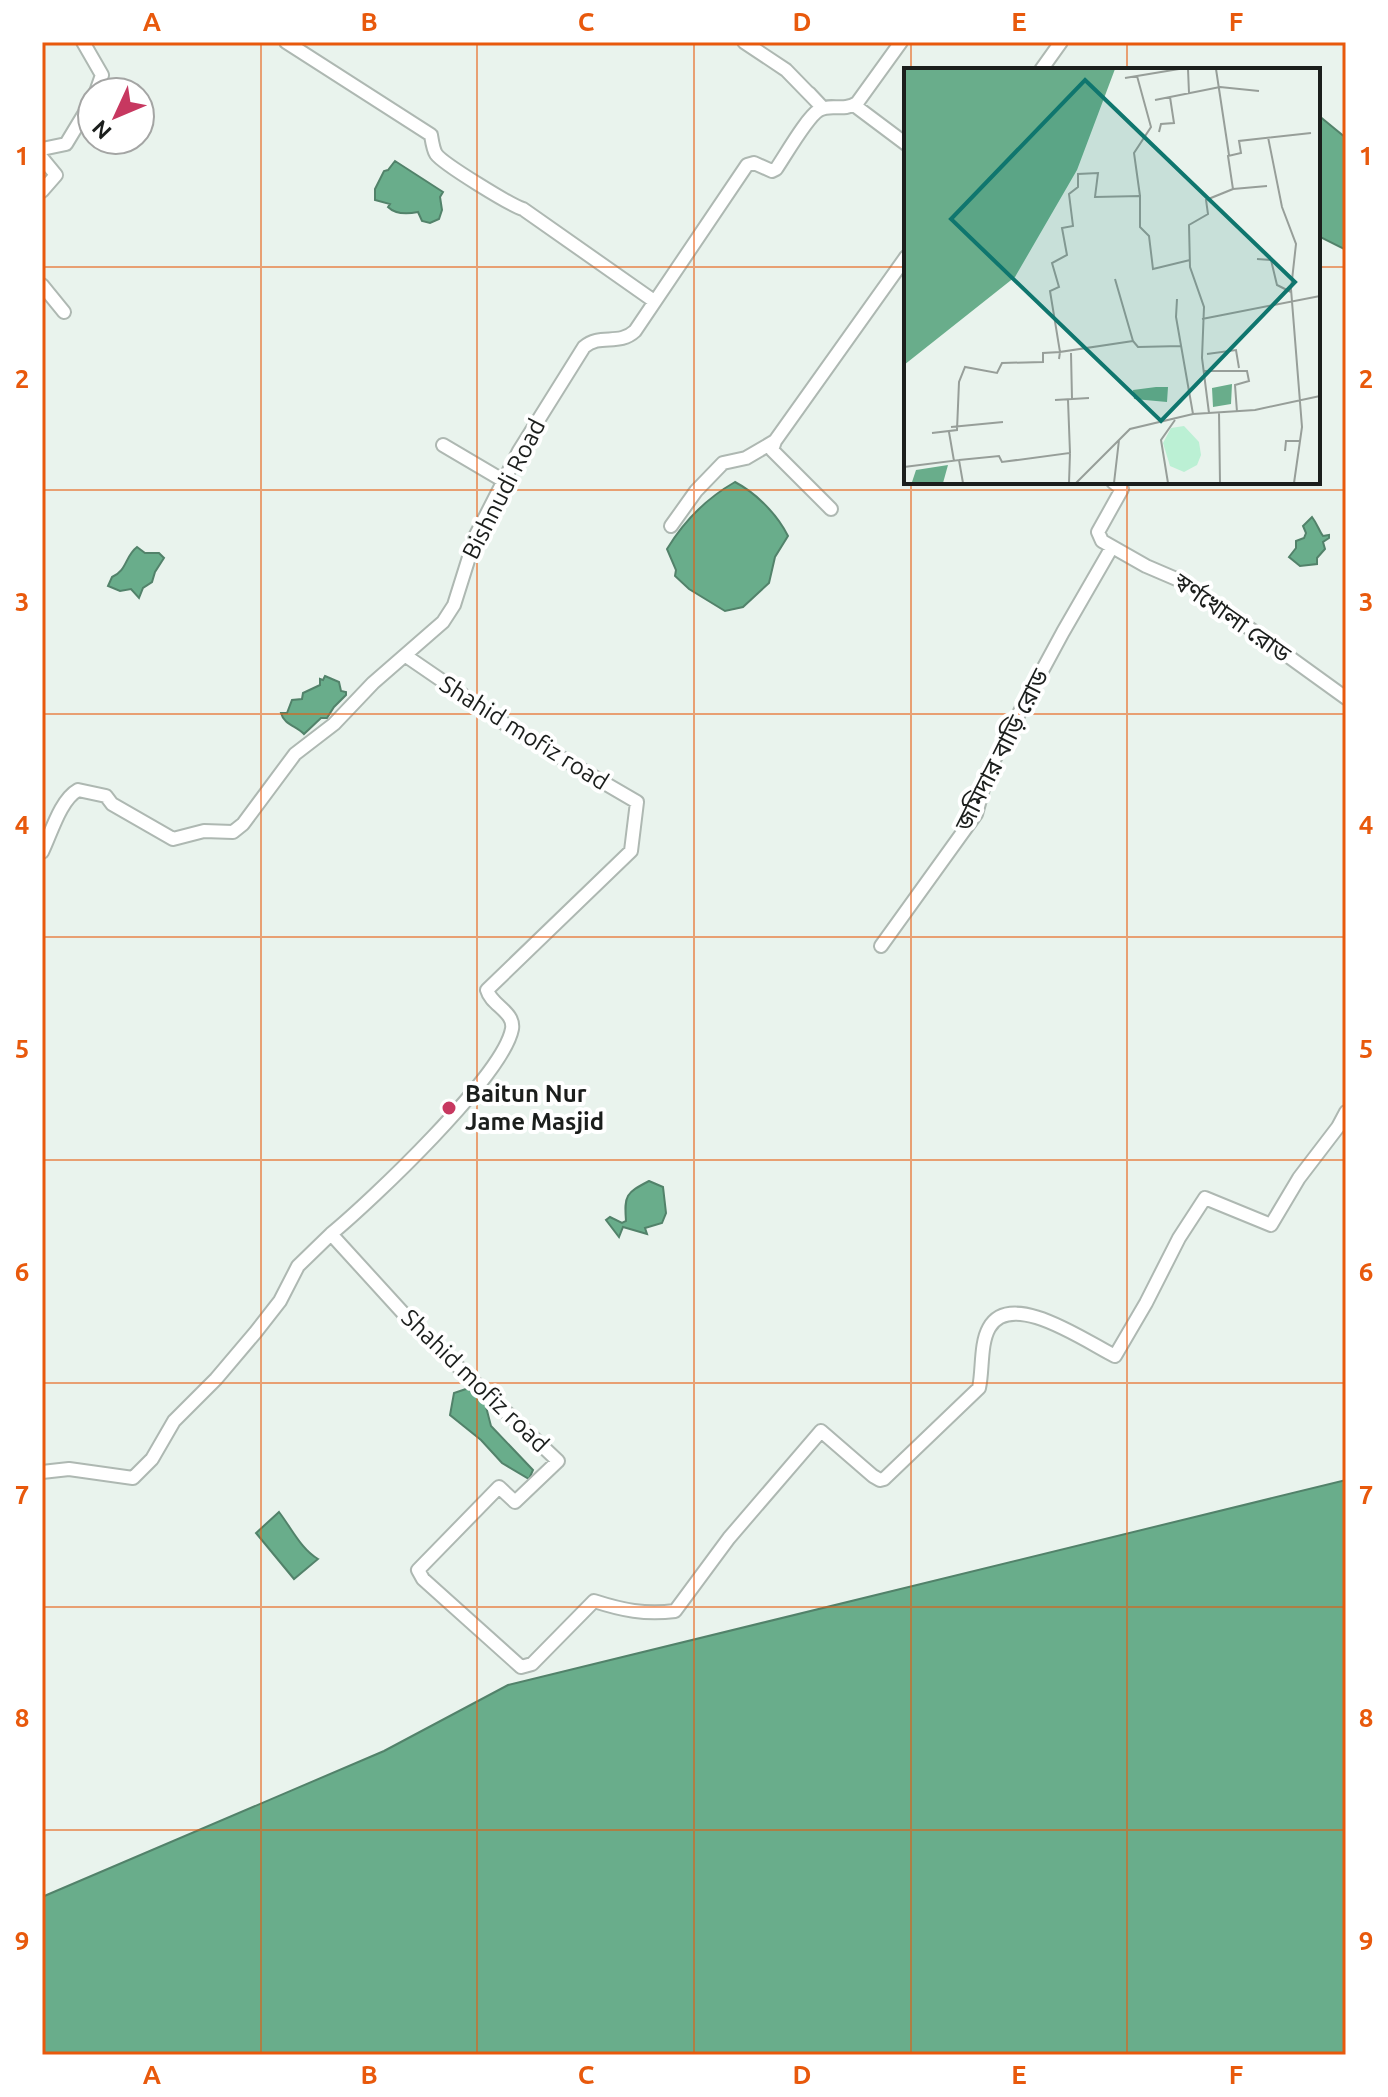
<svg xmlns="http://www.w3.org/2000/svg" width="1388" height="2097" font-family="Ubuntu,'Noto Sans Bengali',sans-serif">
  <rect width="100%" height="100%" fill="#e9f3ed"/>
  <path fill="#69ad8b" stroke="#52826a" stroke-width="2" d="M1318,115L1346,138V250L1318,236Z
    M395,161L443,192L440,197L442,210L439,219L430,223L422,221L418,212C408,214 396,215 388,207L390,204L375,200V189L384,171L388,170Z
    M735,482C756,493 777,514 788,536L775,557L769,583L743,607L725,611L689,589L675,576L676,570L667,549C684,521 707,498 735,482Z
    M1312,517C1318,525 1318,529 1323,536L1329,535V538L1323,542L1325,549L1317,558V564L1300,566L1289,557L1296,548V541L1304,538L1306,533L1303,526Z
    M137,547L145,553H159L164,558L155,572L152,582L143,588L139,598L131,589L120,591L108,586L112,577C127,571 125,556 137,547Z
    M325,676L339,682L341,691L346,692V695L334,707L327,718H321L304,734C297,726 284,725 281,713H287L292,700L302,699L303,693L320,685V679L323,680Z
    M649,1181L663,1187L666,1213L662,1223L645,1228L647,1234L623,1227L619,1237L606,1220L610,1217L622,1223L626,1221C624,1195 626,1193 649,1181Z
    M469,1388L485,1403L491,1426L533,1470L529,1479L502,1463L481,1440L450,1415L454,1393Z
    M1346,1480V2055H42V1897L384,1751L508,1685Z
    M279,1512C292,1529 301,1549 318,1559L294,1579L256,1533Z"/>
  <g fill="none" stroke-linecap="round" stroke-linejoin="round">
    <g stroke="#aeb8b2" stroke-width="16">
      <path id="minor" d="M83,42L102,75L96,92
        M286,42L431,135C432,141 433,149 436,154C443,164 512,206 523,209L654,301
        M744,42L786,70L823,108L809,93
        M1041,70L1061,42
        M854,105L906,144
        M42,149L66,144L92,101
        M42,158L56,175L42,191
        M42,285L64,312
        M775,441L772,450L831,509
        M443,445L504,481
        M1113,482L1122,489L1098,532L1102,541L1146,566L1188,584L1346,698
        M671,526L696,491L723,463L746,458L775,441L906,257
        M406,656L517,732L637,802L631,851L487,990C491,1005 515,1012 512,1029C503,1076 371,1201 331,1234L414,1325L558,1461L515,1502L499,1487L418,1570L423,1579L521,1667L532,1664L594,1601C622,1610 645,1615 675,1611L729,1538L821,1431L873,1476L880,1480L884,1479L979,1388C983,1370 980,1344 989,1328C1011,1288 1088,1343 1115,1356L1146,1303L1179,1238L1205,1198L1271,1225L1299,1178L1338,1127L1346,1112
        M42,852C51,834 60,800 78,790L106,796L112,804L173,839L204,831L233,832L243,824L295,754L334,724L373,683L443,622L454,605L476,535L519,451L584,347C600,333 619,346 635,331L747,165L754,163L772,171L776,169C785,156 807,117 819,110C831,103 843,112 857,103L901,42
        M881,946L976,814L988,771L1063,632L1112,547
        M42,1472L69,1469L133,1478L152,1459L174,1421L216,1379L255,1333L280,1301L298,1266L331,1234"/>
    </g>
    <use href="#minor" stroke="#fff" stroke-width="12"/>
  </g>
  <path fill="none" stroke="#e8590c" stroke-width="2" stroke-opacity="0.55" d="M261,42V2055M477,42V2055M694,42V2055M911,42V70M1127,42V70M42,267H906M1318,267H1346M911,482V2055M1127,482V2055M42,490H1346M42,714H1346M42,937H1346M42,1160H1346M42,1383H1346M42,1607H1346M42,1830H1346"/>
  <circle fill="#c73860" stroke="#fff" stroke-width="3" cx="449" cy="1108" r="8"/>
  <g text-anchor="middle" stroke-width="8" stroke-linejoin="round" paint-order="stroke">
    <g font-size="24" fill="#1b1e1c" stroke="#fff">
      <text transform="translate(504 489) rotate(-63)" y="8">Bishnudi Road</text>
      <text transform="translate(1232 618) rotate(35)" y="8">স্বর্ণখোলা রোড</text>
      <text transform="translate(524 733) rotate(32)" y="8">Shahid mofiz road</text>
      <text transform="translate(1002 750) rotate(-63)" y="8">জমিদার বাড়ি রোড</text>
      <text transform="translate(475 1381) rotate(44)" y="8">Shahid mofiz road</text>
    </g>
    <g font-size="24" font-weight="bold" fill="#1b1e1c" stroke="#fff" text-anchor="start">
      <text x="465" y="1102">Baitun Nur<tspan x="465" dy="28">Jame Masjid</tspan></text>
    </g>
  </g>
  <g transform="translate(904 68)">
    <rect width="416" height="416" fill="#e9f3ed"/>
    <path d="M280,358L295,374L297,387L293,397L280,404L266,398L259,375L267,360Z" fill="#bbf0d4"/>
    <path d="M0,1H211L173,102L111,209L0,297ZM328,316L327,336L309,339L308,320ZM252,319H264L263,334L230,331L229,322ZM44,397L39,415L8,414L12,402Z" fill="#69ad8b"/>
    <path fill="none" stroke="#979e99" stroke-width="2" d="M284,1L285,25M312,1L325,87M233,8L247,59L230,85L236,128M221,10L275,1M251,32L316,19L355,23M255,64L257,56L270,55L266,29M364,69L378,139L392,176L387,221L398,359L390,415M329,121L363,118M353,191L367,192L373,217L387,224M211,211L229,273M273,231L272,249L289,346M298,251L416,228M229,273L234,279L277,278M167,285L168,331M303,286L332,282L335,300M155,291L156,284L229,273M300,303H343L345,313L331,317L333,344M151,332L185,330M315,344L316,415M305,345L298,290L300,239L286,199L285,157L304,146L302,132L329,121L324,88L337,85L335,73L407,65M47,359L99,354M45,364L50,393M28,365L53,362L55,314L61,299L93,305L98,295L139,294V285L156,284L146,223L155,219L148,195L163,187L158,160L169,158L165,126L174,119V106L194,105L191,129L236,128V159L245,168L249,201L286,192M381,383L382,373H396M55,392L95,388L98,394L166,385L164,332M0,399L55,392L59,415M165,415L166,385M172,415L226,361L289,346L351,342L416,328M210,415L215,372M264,415L257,372L271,352"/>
    <path fill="#0f766e" fill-opacity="0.15" stroke="#0f766e" stroke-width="4" d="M181,12L391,214L257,353L47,151Z"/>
    <rect width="416" height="416" fill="none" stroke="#1b1e1c" stroke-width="4"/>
  </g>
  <rect width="1388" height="2097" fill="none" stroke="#ffffff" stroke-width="88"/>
  <g transform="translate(116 116) rotate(226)"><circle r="38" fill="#ffffff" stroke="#a4a5a4" stroke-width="2"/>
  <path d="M0-6L14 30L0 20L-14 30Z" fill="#c73860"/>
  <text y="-12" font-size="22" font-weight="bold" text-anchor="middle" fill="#1b1e1c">N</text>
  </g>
  <rect x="44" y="44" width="1300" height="2009" fill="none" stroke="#e8590c" stroke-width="3"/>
  <g font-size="26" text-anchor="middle" font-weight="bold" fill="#e8590c">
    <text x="152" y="31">A</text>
    <text x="369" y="31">B</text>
    <text x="586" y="31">C</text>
    <text x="802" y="31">D</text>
    <text x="1019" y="31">E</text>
    <text x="1236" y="31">F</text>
    <text x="22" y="165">1</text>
    <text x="1366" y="165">1</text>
    <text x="22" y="388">2</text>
    <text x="1366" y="388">2</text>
    <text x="22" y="611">3</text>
    <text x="1366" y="611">3</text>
    <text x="22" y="834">4</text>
    <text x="1366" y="834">4</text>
    <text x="22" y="1058">5</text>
    <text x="1366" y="1058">5</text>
    <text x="22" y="1281">6</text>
    <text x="1366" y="1281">6</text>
    <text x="22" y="1504">7</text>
    <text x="1366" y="1504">7</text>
    <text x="22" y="1727">8</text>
    <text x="1366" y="1727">8</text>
    <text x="22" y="1950">9</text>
    <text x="1366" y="1950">9</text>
    <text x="152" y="2084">A</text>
    <text x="369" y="2084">B</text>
    <text x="586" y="2084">C</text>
    <text x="802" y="2084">D</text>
    <text x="1019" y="2084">E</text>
    <text x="1236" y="2084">F</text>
  </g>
</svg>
